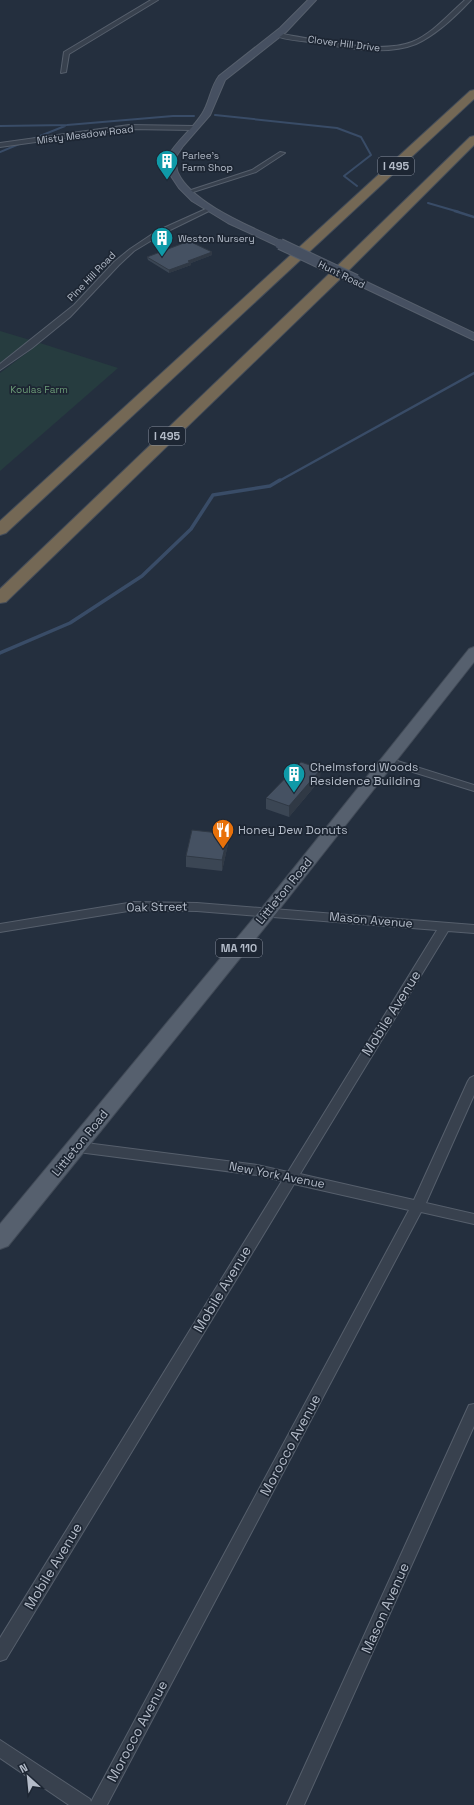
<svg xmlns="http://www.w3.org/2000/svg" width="474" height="1805" font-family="'Space Grotesk',sans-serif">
  <rect width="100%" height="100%" fill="#242f3e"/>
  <path fill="#263c3f" d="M0,331L30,340L0,363Z
    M40,343L118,368L0,471V373Z"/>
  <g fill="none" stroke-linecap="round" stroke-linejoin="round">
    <path stroke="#394c67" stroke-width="2" d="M215,115L337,128L361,137L371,155L344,176L357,186
      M0,126L67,125L173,116H194
      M30,140L65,126
      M0,152L24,142
      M428,203L459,212"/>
    <path stroke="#394c67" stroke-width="2.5" d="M455,211L474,217
      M279,481L474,373"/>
    <path stroke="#394c67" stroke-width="3.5" d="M0,653L70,623L142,576L191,529L213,495L270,486L280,480"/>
    <g stroke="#565f6c" stroke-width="2">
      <path id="street" d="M151,0H158L69,54L66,72L61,73L64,52Z
        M465,0H471C456,16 436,35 416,44C386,56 347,48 316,43C306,41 282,40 274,35L277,33C313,39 378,55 412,42C432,34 449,14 465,0Z
        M129,125L194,126L197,128L194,130L129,129L0,147V143Z
        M280,152L285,153L256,172L190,193L185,192L252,170Z
        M208,208L213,209L162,234L134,251L119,265L70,317L32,348L0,370V364L74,305L114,262L130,249L157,231Z
        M388,758L474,785V791L384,763L383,761L384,759Z
        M134,902L197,903L474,925V933L448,931L300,1174L414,1200L468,1081L470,1078L474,1076V1095L426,1203L474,1214V1224L421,1212L107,1805H69L0,1758V1740L90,1799L91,1802L409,1210L294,1184L6,1659L0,1661V1638L282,1181L257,1175L78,1152L74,1151L72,1147L74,1143L78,1142L257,1165L288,1172L437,930L197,911L134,910L0,932V924Z
        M474,1404V1426L304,1805H287L469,1405Z"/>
    </g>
    <g stroke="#565f6c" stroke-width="2">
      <path id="secondary" d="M308,0H316L286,32L225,80L210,115L183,146L175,158C176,163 176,169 178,173C192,204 254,228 283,242L285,244L283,246L280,247L228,223L192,201L179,188L169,173L167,158C176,141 192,130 202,114C210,102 210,88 219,76L280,28Z
        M356,277L474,333V340L352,282L351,280Z"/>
    </g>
    <g stroke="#414a57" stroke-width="2">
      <path id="primary" d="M474,647V662L274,916L8,1246L0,1249V1224L262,908L469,649Z"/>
    </g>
    <g stroke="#434c59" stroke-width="2">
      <path id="highway" d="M474,90V99L6,533L0,535V521L470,91Z
        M474,136V145L340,279L6,602L0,603V589L330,273L470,137Z"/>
    </g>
    <use href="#street" fill="#38414e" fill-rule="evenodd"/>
    <use href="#secondary" fill="#465061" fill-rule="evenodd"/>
    <use href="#primary" fill="#56606e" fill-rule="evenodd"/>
    <use href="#highway" fill="#746855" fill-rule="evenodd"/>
    <g stroke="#565f6c" stroke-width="12" stroke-linecap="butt">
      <path id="secondary-bridge" d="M280,244L356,280"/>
    </g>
    <use href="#secondary-bridge" stroke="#465061" stroke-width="10"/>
  </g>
  <path fill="#3b4654" d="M212,255L191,263V265L169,273L148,260L147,257Z
    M320,780L289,817L266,809V798Z
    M228,834V844L222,871L186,867V856Z"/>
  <path fill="#303945" d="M212,252V255L191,263V265L169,273V270L188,261Z
    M321,769L320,780L289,817V806Z
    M228,834V844L222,871V860Z"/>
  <path fill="#455162" stroke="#303945" d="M189,241L212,252L188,261L191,262L169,270L147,257Z
    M301,762L321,769L289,806L266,798Z
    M192,830L228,834L222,860L186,856Z"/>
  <defs>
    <g id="building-pin" transform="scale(1.15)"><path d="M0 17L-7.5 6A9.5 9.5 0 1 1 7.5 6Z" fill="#0f9aa8" stroke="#1d2633"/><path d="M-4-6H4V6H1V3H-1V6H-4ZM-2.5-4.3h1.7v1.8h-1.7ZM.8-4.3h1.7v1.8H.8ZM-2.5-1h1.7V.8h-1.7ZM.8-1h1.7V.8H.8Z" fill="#fff"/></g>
    <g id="restaurant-pin" transform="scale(1.15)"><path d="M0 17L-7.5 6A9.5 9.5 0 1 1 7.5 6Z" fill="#e8710a" stroke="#1d2633"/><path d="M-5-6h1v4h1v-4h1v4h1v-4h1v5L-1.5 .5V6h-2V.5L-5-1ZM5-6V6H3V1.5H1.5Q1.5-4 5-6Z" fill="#fff"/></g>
  </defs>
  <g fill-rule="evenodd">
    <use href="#building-pin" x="167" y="161"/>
    <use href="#building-pin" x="162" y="238"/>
    <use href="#building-pin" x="294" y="774"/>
    <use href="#restaurant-pin" x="223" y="830"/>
  </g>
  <g text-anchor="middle" stroke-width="3.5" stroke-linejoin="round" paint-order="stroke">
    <g font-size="10" fill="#b4bcc9" stroke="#1d2633">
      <text transform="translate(344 43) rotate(7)" y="4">Clover Hill Drive</text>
      <text transform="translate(85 134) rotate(-7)" y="4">Misty Meadow Road</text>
      <text transform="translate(342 274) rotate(26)" y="4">Hunt Road</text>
      <text transform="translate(91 276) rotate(-46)" y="4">Pine Hill Road</text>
    </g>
    <g font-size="10" fill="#b4bcc9" stroke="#1d2633" text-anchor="start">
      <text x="182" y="159">Parlee's<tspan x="182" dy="12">Farm Shop</tspan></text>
      <text x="178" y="242">Weston Nursery</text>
    </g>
    <g font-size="10" fill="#6b9a76" stroke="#1d2633">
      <text x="39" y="393">Koulas Farm</text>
    </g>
    <g fill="#1d2633" stroke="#878f9c" stroke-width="1">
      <rect x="378" y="157" width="36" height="18" rx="3"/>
      <rect x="149" y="427" width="36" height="18" rx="3"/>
      <rect x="216" y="939" width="46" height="18" rx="3"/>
    </g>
    <g font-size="11" font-weight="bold" fill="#b4bcc9">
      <text x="396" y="170">I 495</text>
      <text x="167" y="440">I 495</text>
      <text x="239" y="952">MA 110</text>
    </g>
    <g font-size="12" fill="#b4bcc9" stroke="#1d2633" text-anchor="start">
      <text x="310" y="771">Chelmsford Woods<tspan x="310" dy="14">Residence Building</tspan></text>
      <text x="238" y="834">Honey Dew Donuts</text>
    </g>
    <g font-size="12" fill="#b4bcc9" stroke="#1d2633">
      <text transform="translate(284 891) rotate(-51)" y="4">Littleton Road</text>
      <text transform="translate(157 907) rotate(-1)" y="4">Oak Street</text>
      <text transform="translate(371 920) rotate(5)" y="4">Mason Avenue</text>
      <text transform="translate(80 1143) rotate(-51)" y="4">Littleton Road</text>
      <text transform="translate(277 1175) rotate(11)" y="4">New York Avenue</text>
    </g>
    <g font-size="14" fill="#b4bcc9" stroke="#1d2633">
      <text transform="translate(391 1013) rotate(-58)" y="5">Mobile Avenue</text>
      <text transform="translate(222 1289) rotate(-59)" y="5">Mobile Avenue</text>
      <text transform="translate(290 1445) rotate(-62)" y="5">Morocco Avenue</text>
      <text transform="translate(53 1566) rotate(-59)" y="5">Mobile Avenue</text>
      <text transform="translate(385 1608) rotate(-66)" y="5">Mason Avenue</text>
      <text transform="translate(137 1731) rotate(-62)" y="5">Morocco Avenue</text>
    </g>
  </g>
  <g transform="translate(28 1777) rotate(333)" stroke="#1d2633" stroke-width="3" paint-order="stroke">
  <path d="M0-3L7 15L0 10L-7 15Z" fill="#b4bcc9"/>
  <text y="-6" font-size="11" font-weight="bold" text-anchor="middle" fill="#b4bcc9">N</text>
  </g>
</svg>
